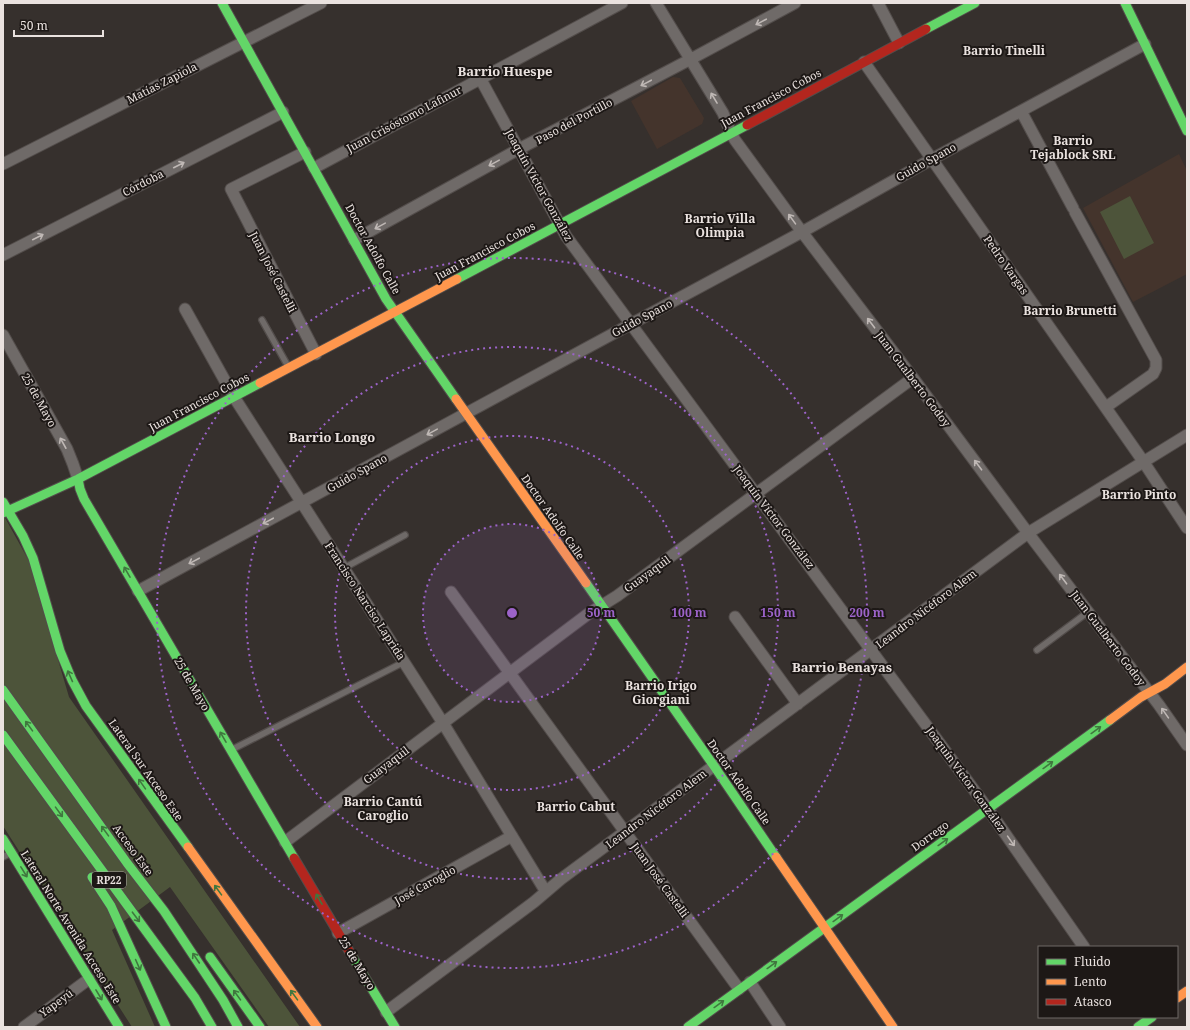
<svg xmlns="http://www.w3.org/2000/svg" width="1190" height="1030" font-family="'Noto Serif',serif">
  <rect width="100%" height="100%" fill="#36302d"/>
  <path fill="#44342c" d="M673,77L680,78L704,118L702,124L657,149L631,101Z
    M1179,154L1187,171V274L1133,302L1083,208Z"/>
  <path fill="#4d543a" d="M1130,196L1154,243L1124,259L1100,212Z
    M3,514L29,561L69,697L300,1027H269L170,887L112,930L155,1027H132L3,826Z"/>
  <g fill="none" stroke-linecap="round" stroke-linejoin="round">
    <g stroke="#534d4b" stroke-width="8">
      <path id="lane" d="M262,320L289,368
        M344,568L405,535
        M1037,650L1088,612
        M231,750L404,662
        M3,857L11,853"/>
    </g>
    <g stroke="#534d4b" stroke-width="13">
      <path id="street" d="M656,3L723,113L731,133L735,140L802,232L913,378L1028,533L1159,705L1187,745
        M878,3L899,43
        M864,62L1143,461L1187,528
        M480,78L566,236L988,809L1084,947
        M1021,111L1073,208
        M305,152L231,189L316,354
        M3,164L321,3
        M314,168L622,3
        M1075,212L1156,360V368L1153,374L1106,407
        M354,240L519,149L691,59L795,3
        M3,255L283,112
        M185,309L234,397L443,723L546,892
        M3,335L67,449L73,464L78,479
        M138,591L631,324L802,232L932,159L1145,44
        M451,592L739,989
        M735,617L798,704
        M285,842L588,614L617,596L913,378
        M338,933L512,836
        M750,982L780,1027
        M386,1012L534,902L561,879L1028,533L1187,435
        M24,1027L89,979"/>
    </g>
    <g stroke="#534d4b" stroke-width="11">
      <path id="fast" d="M222,3L386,299L456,399
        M1125,3L1187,131
        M926,29L975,3
        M457,279L747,125
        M78,479L80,489L84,499L294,858
        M3,502L23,536L33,558L60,651L72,680L86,706L188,847
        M3,513L78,479L260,383
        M586,583L714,766L776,857
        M3,690L127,863L164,911L223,1000L238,1027
        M3,735L195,998L212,1027
        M3,839L119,1027
        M92,877L111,906L166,1027
        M352,956L395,1027
        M210,957L260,1027
        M688,1027L1110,720
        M1138,1027L1152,1017"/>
    </g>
    <g stroke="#534d4b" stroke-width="11">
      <path id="slow" d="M260,383L457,279
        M456,399L586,583
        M1110,720L1141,697L1165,684L1187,667
        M188,847L317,1027
        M776,857L893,1027
        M1177,998L1187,991"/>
    </g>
    <g stroke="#534d4b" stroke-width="11">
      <path id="jam" d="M747,125L926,29
        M294,858L352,956"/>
    </g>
    <use href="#lane" stroke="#6f6a68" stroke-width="5.5"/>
    <use href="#street" stroke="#6f6a68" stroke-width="11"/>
    <use href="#fast" stroke="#63d668" stroke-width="9"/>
    <use href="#slow" stroke="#ff974d" stroke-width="9"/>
    <use href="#jam" stroke="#b3261e" stroke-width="9"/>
  </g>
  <defs><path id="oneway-shaft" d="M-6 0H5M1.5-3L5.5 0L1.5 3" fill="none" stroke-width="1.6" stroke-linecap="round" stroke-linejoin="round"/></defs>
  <g stroke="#bfb8b5">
    <use href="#oneway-shaft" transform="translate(761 22) rotate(152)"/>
    <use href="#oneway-shaft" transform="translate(646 83) rotate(152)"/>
    <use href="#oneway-shaft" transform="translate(714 98) rotate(-121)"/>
    <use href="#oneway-shaft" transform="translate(494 163) rotate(151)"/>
    <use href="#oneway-shaft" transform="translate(179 165) rotate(-27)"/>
    <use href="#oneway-shaft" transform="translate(792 219) rotate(-126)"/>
    <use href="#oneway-shaft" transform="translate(380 226) rotate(151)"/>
    <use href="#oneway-shaft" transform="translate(38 237) rotate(-27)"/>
    <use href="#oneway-shaft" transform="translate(871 323) rotate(-127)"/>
    <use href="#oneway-shaft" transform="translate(432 432) rotate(151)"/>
    <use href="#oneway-shaft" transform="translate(63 443) rotate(-119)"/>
    <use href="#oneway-shaft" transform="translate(978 465) rotate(-127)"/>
    <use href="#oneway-shaft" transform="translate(268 521) rotate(152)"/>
    <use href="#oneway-shaft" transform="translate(194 561) rotate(152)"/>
    <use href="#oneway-shaft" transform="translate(1063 579) rotate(-127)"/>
    <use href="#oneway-shaft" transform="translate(1165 713) rotate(-125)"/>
    <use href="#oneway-shaft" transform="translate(1011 841) rotate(55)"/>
  </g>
  <g stroke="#40773f">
    <use href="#oneway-shaft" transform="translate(127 572) rotate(-120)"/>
    <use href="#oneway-shaft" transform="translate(70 676) rotate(-114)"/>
    <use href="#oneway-shaft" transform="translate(29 726) rotate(-126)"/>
    <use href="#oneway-shaft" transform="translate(1096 730) rotate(-36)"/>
    <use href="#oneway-shaft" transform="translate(223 737) rotate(-120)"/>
    <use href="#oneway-shaft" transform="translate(1048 765) rotate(-36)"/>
    <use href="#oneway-shaft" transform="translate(142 784) rotate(-125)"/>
    <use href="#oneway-shaft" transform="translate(59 812) rotate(54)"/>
    <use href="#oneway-shaft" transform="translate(105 831) rotate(-126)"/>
    <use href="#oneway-shaft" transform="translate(943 842) rotate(-36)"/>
    <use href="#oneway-shaft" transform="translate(24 872) rotate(58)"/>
    <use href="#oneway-shaft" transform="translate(218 890) rotate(-126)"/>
    <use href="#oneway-shaft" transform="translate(319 899) rotate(-120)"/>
    <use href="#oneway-shaft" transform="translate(136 917) rotate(53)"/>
    <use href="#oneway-shaft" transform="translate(838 918) rotate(-36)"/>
    <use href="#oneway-shaft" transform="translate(196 958) rotate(-124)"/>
    <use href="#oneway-shaft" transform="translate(138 965) rotate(66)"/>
    <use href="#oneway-shaft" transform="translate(772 965) rotate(-36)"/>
    <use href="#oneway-shaft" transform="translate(99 995) rotate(59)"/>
    <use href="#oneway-shaft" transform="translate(237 995) rotate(-126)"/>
    <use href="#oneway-shaft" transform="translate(294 995) rotate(-126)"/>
    <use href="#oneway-shaft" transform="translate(719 1004) rotate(-36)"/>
  </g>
  <circle cx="512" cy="613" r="89" fill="#9c63c9" fill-opacity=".12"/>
  <g fill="none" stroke="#9c63c9" stroke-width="2" stroke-dasharray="2 4">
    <circle cx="512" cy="613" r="89"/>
    <circle cx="512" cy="613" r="177"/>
    <circle cx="512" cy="613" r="266"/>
    <circle cx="512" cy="613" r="355"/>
  </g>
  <g text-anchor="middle" stroke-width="4" stroke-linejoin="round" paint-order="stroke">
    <rect fill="#1d1816" stroke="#aca5a3" stroke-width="1" x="92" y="872" width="34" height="16" rx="3"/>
    <g font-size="10" font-weight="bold" fill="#eae2df">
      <text x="109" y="884">RP22</text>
    </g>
    <g font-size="11" fill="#eae2df" stroke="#1d1816">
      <text transform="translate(162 83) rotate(-27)" y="4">Matías Zapiola</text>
      <text transform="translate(771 98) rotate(-28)" y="4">Juan Francisco Cobos</text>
      <text transform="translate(404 119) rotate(-28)" y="4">Juan Crisóstomo Lafinur</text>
      <text transform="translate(574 121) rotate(-28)" y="4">Paso del Portillo</text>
      <text transform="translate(926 162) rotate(-29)" y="4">Guido Spano</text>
      <text transform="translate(143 183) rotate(-27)" y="4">Córdoba</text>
      <text transform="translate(539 185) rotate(61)" y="4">Joaquín Víctor González</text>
      <text transform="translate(373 249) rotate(61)" y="4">Doctor Adolfo Calle</text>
      <text transform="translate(485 251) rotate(-28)" y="4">Juan Francisco Cobos</text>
      <text transform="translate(1006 265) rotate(55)" y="4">Pedro Vargas</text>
      <text transform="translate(273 272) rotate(63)" y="4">Juan José Castelli</text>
      <text transform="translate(642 318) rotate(-28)" y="4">Guido Spano</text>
      <text transform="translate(913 379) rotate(53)" y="4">Juan Gualberto Godoy</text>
      <text transform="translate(39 400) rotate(61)" y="4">25 de Mayo</text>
      <text transform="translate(199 402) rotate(-28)" y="4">Juan Francisco Cobos</text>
      <text transform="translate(357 473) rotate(-29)" y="4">Guido Spano</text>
      <text transform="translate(553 517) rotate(55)" y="4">Doctor Adolfo Calle</text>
      <text transform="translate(774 517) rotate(53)" y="4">Joaquín Víctor González</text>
      <text transform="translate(647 574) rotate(-36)" y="4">Guayaquil</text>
      <text transform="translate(365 601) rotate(57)" y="4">Francisco Narciso Laprida</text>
      <text transform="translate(926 609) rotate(-37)" y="4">Leandro Nicéforo Alem</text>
      <text transform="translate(1108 638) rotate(53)" y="4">Juan Gualberto Godoy</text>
      <text transform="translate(192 684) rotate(60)" y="4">25 de Mayo</text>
      <text transform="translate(386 765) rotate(-37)" y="4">Guayaquil</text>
      <text transform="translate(146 770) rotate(55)" y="4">Lateral Sur Acceso Este</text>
      <text transform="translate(966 779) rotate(54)" y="4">Joaquín Víctor González</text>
      <text transform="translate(739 782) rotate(55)" y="4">Doctor Adolfo Calle</text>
      <text transform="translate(656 809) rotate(-37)" y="4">Leandro Nicéforo Alem</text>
      <text transform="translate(930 836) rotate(-36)" y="4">Dorrego</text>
      <text transform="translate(133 850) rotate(54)" y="4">Acceso Este</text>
      <text transform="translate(660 880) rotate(54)" y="4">Juan José Castelli</text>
      <text transform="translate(425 885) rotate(-29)" y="4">José Caroglio</text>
      <text transform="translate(71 927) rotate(58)" y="4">Lateral Norte Avenida Acceso Este</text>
      <text transform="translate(357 963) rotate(59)" y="4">25 de Mayo</text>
      <text transform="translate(56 1003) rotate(-36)" y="4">Yapeyú</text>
    </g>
    <g font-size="12" font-weight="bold" fill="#eae2df" stroke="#1d1816">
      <text x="1004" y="55">Barrio Tinelli</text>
      <text x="1073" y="145">Barrio<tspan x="1073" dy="14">Tejablock SRL</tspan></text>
      <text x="720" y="223">Barrio Villa<tspan x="720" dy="14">Olimpia</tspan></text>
      <text x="1070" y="315">Barrio Brunetti</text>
      <text x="1139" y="499">Barrio Pinto</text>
      <text x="661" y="690">Barrio Irigo<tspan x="661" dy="14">Giorgiani</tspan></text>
      <text x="383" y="806">Barrio Cantú<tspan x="383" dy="14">Caroglio</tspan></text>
      <text x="576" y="811">Barrio Cabut</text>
    </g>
    <g font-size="13" font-weight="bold" fill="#eae2df" stroke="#1d1816">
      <text x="505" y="76">Barrio Huespe</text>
      <text x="332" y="442">Barrio Longo</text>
      <text x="842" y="672">Barrio Benayas</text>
    </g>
  </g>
  <circle cx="512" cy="613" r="6" fill="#9c63c9" stroke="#1d1816" stroke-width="2"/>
  <g font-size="12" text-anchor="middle" font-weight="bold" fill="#9c63c9" stroke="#1d1816" stroke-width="4" stroke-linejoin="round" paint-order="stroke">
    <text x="601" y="617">50 m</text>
    <text x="689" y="617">100 m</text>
    <text x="778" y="617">150 m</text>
    <text x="867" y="617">200 m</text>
  </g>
  <rect width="1190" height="1030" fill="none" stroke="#eae2df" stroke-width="8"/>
  <rect x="1038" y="946" width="140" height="72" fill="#1d1816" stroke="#6f6966"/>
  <rect x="1046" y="959" width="20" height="6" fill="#63d668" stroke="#6f6966"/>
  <text x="1074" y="966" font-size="12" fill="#eae2df">Fluido</text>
  <rect x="1046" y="979" width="20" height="6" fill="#ff974d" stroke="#6f6966"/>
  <text x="1074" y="986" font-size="12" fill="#eae2df">Lento</text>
  <rect x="1046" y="999" width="20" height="6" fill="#b3261e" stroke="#6f6966"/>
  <text x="1074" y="1006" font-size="12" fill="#eae2df">Atasco</text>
  <path d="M14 30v6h89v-6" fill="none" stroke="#eae2df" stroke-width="2"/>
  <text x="20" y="30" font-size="12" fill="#eae2df" stroke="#1d1816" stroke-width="3" paint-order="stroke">50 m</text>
</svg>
